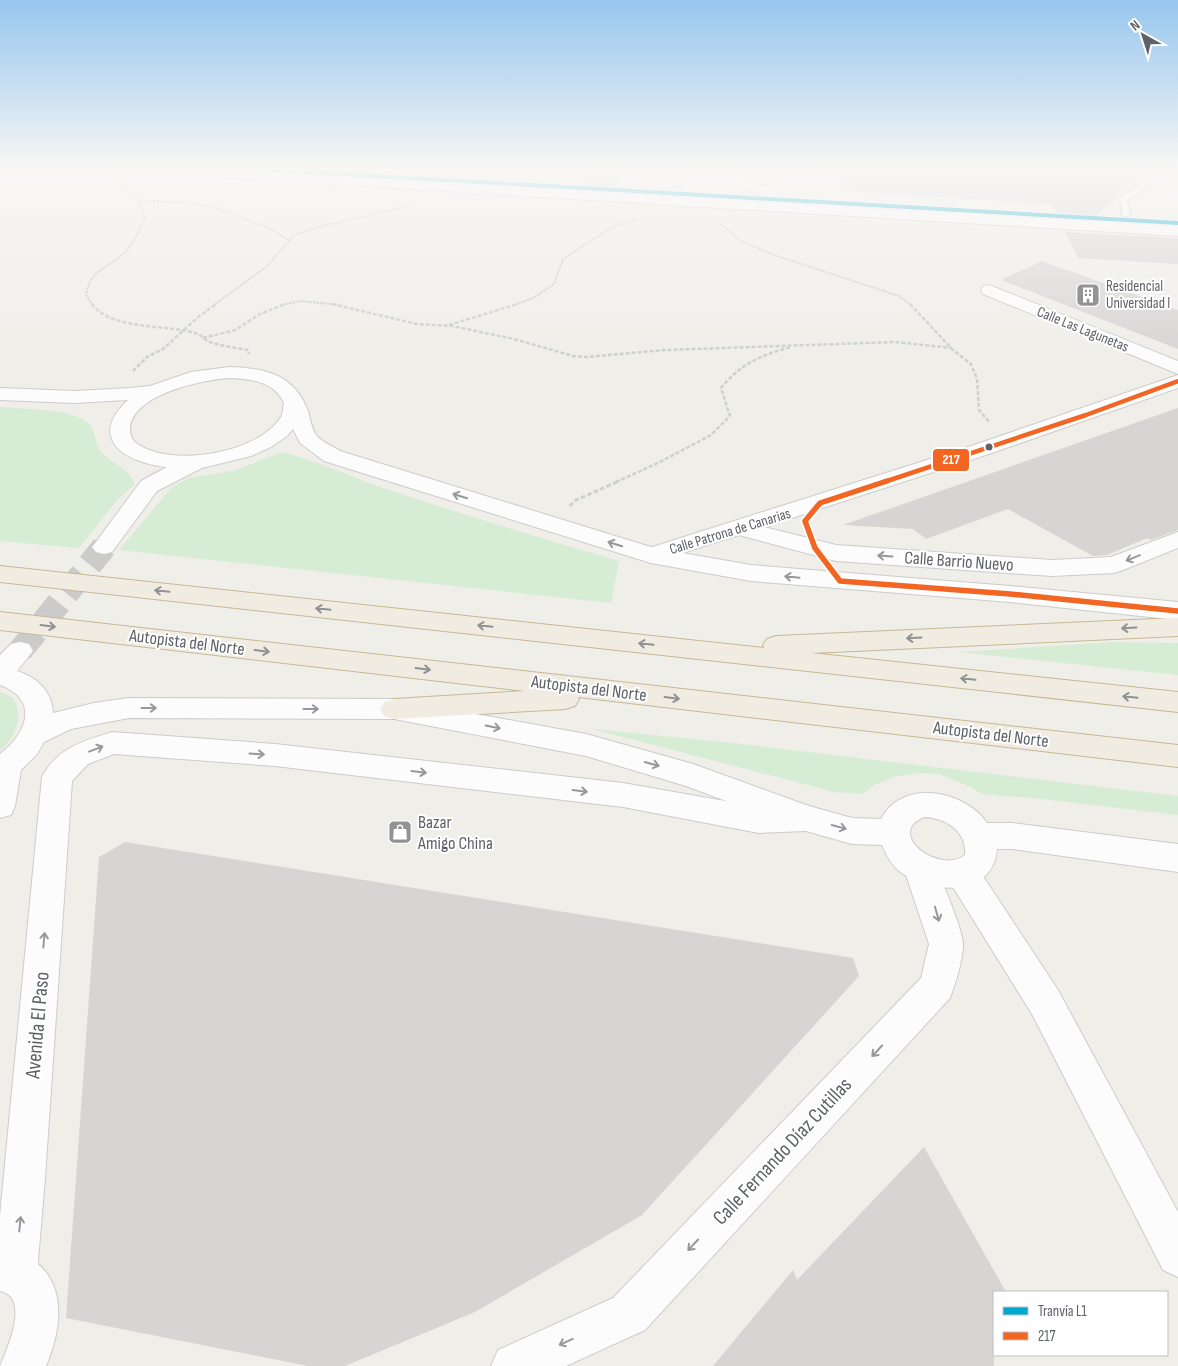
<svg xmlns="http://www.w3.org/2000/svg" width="1178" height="1366" font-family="'Sofia Sans Condensed',sans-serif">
  <rect width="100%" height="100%" fill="#efeee9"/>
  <path fill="#d6ecd4" d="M0,407C21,409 77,408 90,425C96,433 95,446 102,453C115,466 128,467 135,484L118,499L79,548L0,541Z
    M282,452C317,461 349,476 383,488C461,514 540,538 619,561L611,603L119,550L172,487L189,478L236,470Z
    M1114,642L1178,643V675L958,652Z
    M0,692C3,693 8,695 11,697C27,713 14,739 0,751Z
    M592,729L732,743L1178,796V815L1043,799L982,794L971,787L939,774L919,773L894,777L874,785L862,794L835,792Z"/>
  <path fill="#d6d5d3" d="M595,167H621L614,191L582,189Z
    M807,167H1147L1094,219L1058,217L1051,204L857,192Z
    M1065,232L1178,238V264L1078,258Z
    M1042,261L1178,310V349L1001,280Z
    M1178,408V530L1151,540L1147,538L1107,555L1093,556L1008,509L926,539L913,529L843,525Z
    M125,842L853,958L859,976L642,1215L475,1312L345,1366H308L66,1318L99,857Z
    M924,1147L1006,1292H994V1366H713L793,1270L797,1280Z"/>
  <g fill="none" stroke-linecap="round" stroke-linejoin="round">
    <path stroke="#cbcbc9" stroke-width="25" stroke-dasharray="25 12" stroke-linecap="butt" d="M20,651L104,547"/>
    <g stroke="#cccccb" stroke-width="3">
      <path id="service" d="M693,167H701C694,175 684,186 673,186V182L683,176Z
        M1163,167H1171L1127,201L1130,215L1123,217L1120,198Z"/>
    </g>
    <g stroke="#cccccb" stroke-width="2">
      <path id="minor" d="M698,167H715L777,191L779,194L777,197H767L699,170Z
        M989,285L1178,361V374L983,294L981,290L983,286Z
        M1178,375V388L989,454L764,527L836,545L1052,560L1111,557L1178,532V548L1123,570L1114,573L1052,576L836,561L739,535L651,563L643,560L639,555L643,550L974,445Z
        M112,732L275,744L623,783L759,807L806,805L817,809L822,818L817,827L806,831L759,833L623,807L275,766L114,754L88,764L72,781L45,1178L37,1273L30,1288L15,1295L0,1289V1216L42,777C57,748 83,741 112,732Z
        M920,855L932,859C939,874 964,931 963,946C962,963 956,982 950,998L645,1330L566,1366H491L498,1350L613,1298L921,978L929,944L904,869L908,859Z
        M963,860L975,864L1058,990L1178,1212V1277L1163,1270L1032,1014L951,884L947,874L951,864Z"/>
    </g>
    <g stroke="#cccccb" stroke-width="2">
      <path id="tertiary" d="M110,167H179L1178,226V236L117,171Z
        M229,367C265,368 294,374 308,411C310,418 312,431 317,436C323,443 333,446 340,451L654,548L751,565L1010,586L1178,602V620L1010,602L751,581L651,563L324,461L300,443L293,429L287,436L271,447L251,456L202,468L157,491L112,552L104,554L96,552L92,547L96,542L141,481L167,467C126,463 86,439 128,400L75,403L0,400V388L75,391L131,388L150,386L191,372ZM229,378C251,379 274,381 284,403C283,407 283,413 281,417C258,454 168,469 135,442C131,438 130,434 130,428C133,394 202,380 229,378Z
        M20,642L29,644L33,651L17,671C36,677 52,690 53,713L94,703L129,698L394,699L586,734L693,764L809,806L852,818L881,819C902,778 965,790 987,823H1012L1178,844V872L1012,849H997C993,899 929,894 899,871C891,864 886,855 882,845L852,844L806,831L686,786L586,756L394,719L129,718L71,729L44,742L37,754L21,770L15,806L11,815L0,818V754C27,733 40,700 0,685V655L11,644ZM924,817C946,818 967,831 965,855C940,875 884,834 924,817Z
        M0,1247C65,1260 68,1314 46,1366H0C7,1349 31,1297 0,1291Z"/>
    </g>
    <g stroke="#c7b895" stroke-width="2">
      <path id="motorway" d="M0,566L764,648L763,645L767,639L776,636L1178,618V636L811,653L1178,692V712L0,582Z
        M0,612L1178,745V767L578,697L579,699L575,706L565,709L394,719L384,716L380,709L384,702L394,699L525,691L0,630Z"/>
    </g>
    <path stroke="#cbd1cd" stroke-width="2" stroke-dasharray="2.5 1" stroke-linecap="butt" d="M0,182L106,184
      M139,201L184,202L213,207L269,228L289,240
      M721,224L739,240L774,255L899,296L911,305
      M93,305L86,295C91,267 108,270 125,252C134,243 140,230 145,218L138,198L121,188
      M214,305L266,267L294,235L315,228L409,206
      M282,305L301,301L339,305
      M515,305L535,297L554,284L563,259L614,226L637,220"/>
    <path stroke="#cbd1cd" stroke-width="2.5" stroke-dasharray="4 2" stroke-linecap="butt" d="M92,304C111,331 171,324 198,334C203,336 205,341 210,342C222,346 236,348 248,350L249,354
      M332,304L417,324L452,326L514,339L573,356L587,357L664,350L895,342L952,348
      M910,304L953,350L971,364L977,379L979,410L990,423
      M449,325L518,304
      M203,338L235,330L260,314L285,304
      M133,371L147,357L163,349L197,318L216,304
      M616,482L660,462L711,435L730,416L721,388C740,364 763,354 792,347"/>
    <path stroke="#cbd1cd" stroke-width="3" stroke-dasharray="4.5 2.5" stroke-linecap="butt" d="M570,506L574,501L619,481"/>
    <use href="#service" fill="#fdfcfc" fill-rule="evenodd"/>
    <use href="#minor" fill="#fdfcfc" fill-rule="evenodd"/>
    <use href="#tertiary" fill="#fdfcfc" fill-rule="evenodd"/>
    <use href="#motorway" fill="#f1ece2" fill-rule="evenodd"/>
    <g stroke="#fff" stroke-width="7">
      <path id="bus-1-far1" d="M884,482L1086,415L1178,381"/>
    </g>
    <g stroke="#fff" stroke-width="9">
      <path id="bus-1" d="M887,481L820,503L805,521L815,548L840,581L1010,594L1178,611"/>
    </g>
    <use href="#bus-1-far1" stroke="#f26522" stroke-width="4.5"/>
    <use href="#bus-1" stroke="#f26522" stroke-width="5.5"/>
    <g stroke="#fff" stroke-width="5.5">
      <path id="tram-1" d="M226,167L1178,223"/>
    </g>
    <use href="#tram-1" stroke="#00a9ce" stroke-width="4"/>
  </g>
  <defs><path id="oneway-shaft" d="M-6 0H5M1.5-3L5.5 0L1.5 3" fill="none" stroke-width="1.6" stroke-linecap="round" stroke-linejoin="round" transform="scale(1.25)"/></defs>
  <g stroke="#96989c">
    <use href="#oneway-shaft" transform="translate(460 496) rotate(-163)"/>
    <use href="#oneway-shaft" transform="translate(615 544) rotate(-163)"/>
    <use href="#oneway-shaft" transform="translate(885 556) rotate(-176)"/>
    <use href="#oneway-shaft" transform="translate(1133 558) rotate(158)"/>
    <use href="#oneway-shaft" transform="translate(792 577) rotate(-174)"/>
    <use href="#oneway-shaft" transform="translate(149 708)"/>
    <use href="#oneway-shaft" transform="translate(311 709)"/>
    <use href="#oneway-shaft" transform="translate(493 727) rotate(11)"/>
    <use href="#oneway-shaft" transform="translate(96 749) rotate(-21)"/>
    <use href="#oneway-shaft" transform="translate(257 754) rotate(4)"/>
    <use href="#oneway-shaft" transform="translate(652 764) rotate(16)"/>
    <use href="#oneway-shaft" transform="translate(419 772) rotate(7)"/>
    <use href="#oneway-shaft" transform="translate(580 791) rotate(7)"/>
    <use href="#oneway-shaft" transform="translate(839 827) rotate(15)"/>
    <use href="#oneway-shaft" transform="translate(937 914) rotate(74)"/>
    <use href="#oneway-shaft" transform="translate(44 940) rotate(-85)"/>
    <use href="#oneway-shaft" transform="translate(877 1051) rotate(133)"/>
    <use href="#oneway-shaft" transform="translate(20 1224) rotate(-84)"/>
    <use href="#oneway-shaft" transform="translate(693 1245) rotate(133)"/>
    <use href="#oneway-shaft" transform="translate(566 1342) rotate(156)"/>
  </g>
  <g stroke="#919293">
    <use href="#oneway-shaft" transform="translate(162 591) rotate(-174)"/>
    <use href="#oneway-shaft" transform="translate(323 609) rotate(-174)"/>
    <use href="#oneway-shaft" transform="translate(48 626) rotate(7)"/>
    <use href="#oneway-shaft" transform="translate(485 626) rotate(-174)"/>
    <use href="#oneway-shaft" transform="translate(1129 628) rotate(177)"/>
    <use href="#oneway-shaft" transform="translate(914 638) rotate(177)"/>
    <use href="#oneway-shaft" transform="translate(646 644) rotate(-174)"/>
    <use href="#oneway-shaft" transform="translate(262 651) rotate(7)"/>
    <use href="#oneway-shaft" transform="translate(423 669) rotate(7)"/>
    <use href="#oneway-shaft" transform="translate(968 679) rotate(-174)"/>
    <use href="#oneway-shaft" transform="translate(1130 697) rotate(-174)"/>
    <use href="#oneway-shaft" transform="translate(672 698) rotate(7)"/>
  </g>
  <linearGradient id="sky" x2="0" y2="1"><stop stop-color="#97c6ee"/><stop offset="0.47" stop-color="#f8f7f5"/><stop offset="1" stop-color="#f8f7f5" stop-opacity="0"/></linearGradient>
  <rect width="1178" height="358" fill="url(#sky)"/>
  <defs>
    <g id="building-square" transform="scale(1.25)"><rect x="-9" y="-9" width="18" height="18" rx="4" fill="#919395" stroke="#fff"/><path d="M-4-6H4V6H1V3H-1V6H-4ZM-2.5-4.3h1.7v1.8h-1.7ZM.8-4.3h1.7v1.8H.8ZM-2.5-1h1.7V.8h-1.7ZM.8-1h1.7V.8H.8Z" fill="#fff"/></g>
    <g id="shop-square" transform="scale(1.25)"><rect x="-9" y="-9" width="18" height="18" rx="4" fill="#919395" stroke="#fff"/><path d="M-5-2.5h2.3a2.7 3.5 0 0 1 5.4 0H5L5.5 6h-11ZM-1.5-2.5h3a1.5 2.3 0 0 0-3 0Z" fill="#fff"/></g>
  </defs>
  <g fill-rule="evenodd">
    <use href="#building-square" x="1088" y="295"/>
    <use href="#shop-square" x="400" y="832"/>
  </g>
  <circle fill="#5e6268" stroke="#fff" stroke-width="2" cx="989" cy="447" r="4.5"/>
  <g text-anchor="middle" stroke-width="4" stroke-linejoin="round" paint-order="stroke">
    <g font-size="15" fill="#5e6268" stroke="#fff" text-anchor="start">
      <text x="1106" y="291">Residencial<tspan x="1106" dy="17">Universidad I</tspan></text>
    </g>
    <g font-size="15" fill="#5e6268" stroke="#fff">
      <text transform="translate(1083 329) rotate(22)" y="5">Calle Las Lagunetas</text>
      <text transform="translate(730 531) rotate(-17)" y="5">Calle Patrona de Canarias</text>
    </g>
    <g font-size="18" fill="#5e6268" stroke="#fff">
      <text transform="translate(959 561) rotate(4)" y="6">Calle Barrio Nuevo</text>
      <text transform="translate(187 642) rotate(7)" y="6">Autopista del Norte</text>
      <text transform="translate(589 688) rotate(7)" y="6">Autopista del Norte</text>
      <text transform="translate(991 734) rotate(7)" y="6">Autopista del Norte</text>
    </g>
    <g font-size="18" fill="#5e6268" stroke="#fff" text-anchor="start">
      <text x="418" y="828">Bazar<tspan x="418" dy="21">Amigo China</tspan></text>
    </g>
    <g font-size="21" fill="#5e6268" stroke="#fff">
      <text transform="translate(37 1025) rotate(-85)" y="7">Avenida El Paso</text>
      <text transform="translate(782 1151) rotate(-47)" y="7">Calle Fernando Díaz Cutillas</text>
    </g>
  </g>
  <rect stroke="#fff" stroke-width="2" x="932" y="448" width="38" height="24" rx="5" fill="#f26522"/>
  <g font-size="14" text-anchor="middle" font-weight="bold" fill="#fff">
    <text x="951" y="464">217</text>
  </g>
  <rect x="993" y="1291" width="175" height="65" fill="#ffffff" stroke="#bfc0c3"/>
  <rect x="1003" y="1307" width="25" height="8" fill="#00a9ce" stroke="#bfc0c3"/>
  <text x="1038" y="1316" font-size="15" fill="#5e6268">Tranvía L1</text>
  <rect x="1003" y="1332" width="25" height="8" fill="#f26522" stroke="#bfc0c3"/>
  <text x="1038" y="1341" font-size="15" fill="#5e6268">217</text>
  <g transform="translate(1143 35) rotate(321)" stroke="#ffffff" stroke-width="4" paint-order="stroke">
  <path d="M0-4L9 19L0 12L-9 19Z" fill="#5e6268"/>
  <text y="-8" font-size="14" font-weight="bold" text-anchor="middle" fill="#5e6268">N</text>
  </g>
</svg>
